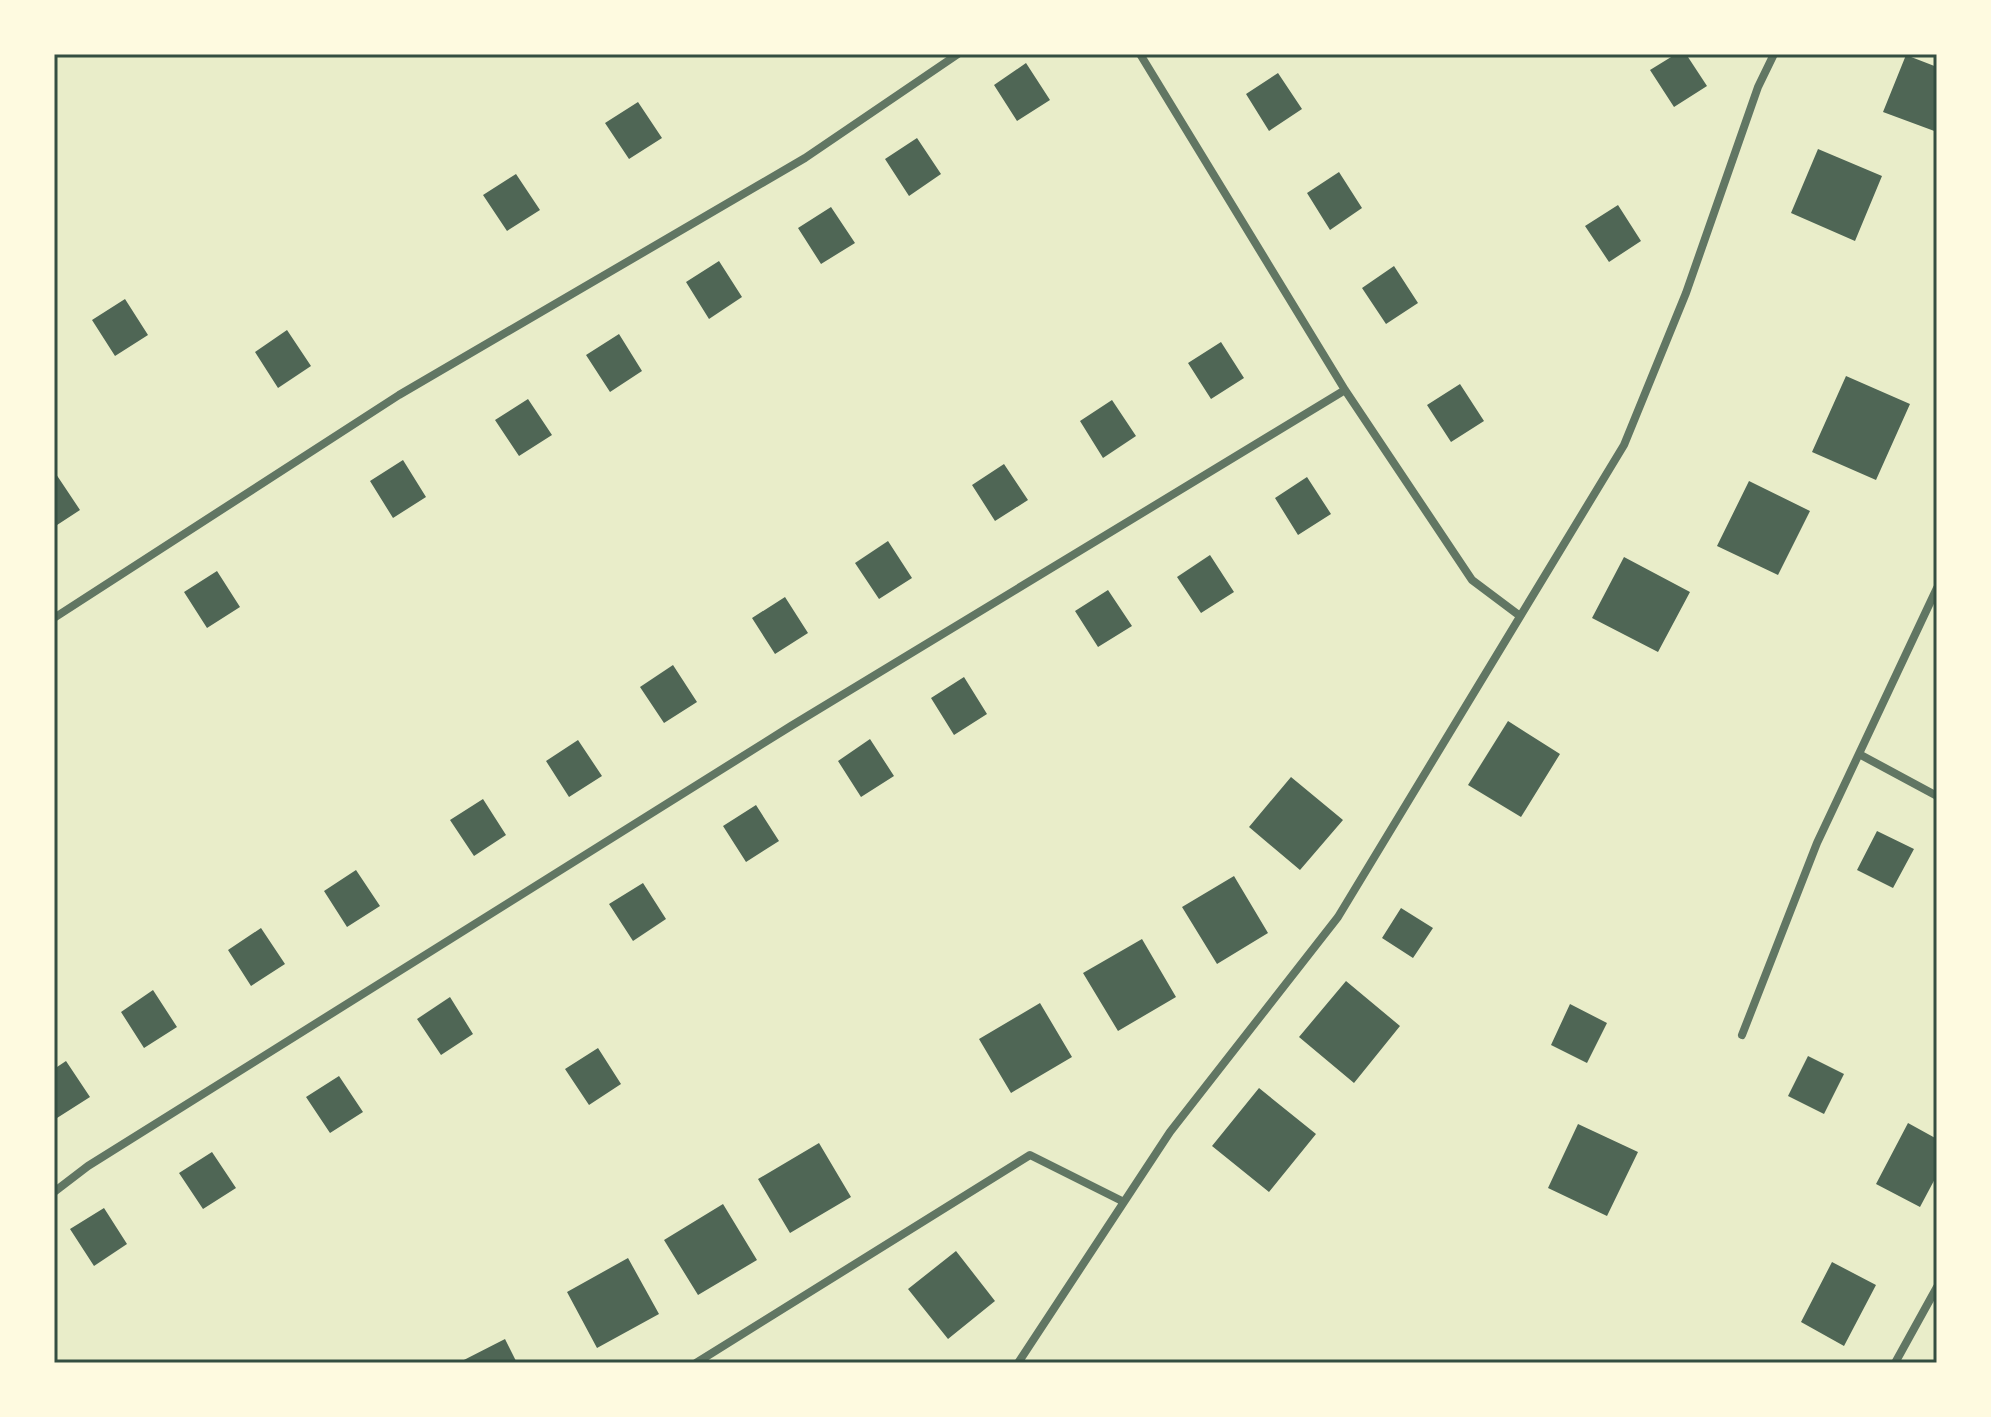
<svg xmlns="http://www.w3.org/2000/svg" width="1991" height="1417" font-family="'Golos Text',sans-serif">
  <rect width="100%" height="100%" fill="#e9edc9"/>
  <path fill="#4f6655" d="M1676,54H1686L1707,86L1674,107L1650,70Z
    M1906,55L1937,67V132L1883,112Z
    M1026,63L1050,100L1017,121L994,85Z
    M1278,73L1302,109L1269,131L1246,94Z
    M638,102L662,138L629,159L605,123Z
    M917,138L941,174L909,196L885,159Z
    M1818,149L1882,176L1855,241L1791,213Z
    M1339,172L1362,208L1330,230L1307,193Z
    M516,174L540,210L507,231L483,195Z
    M1618,205L1641,241L1609,262L1585,226Z
    M831,207L855,243L821,264L798,228Z
    M719,261L742,297L709,319L686,282Z
    M1394,266L1418,303L1386,324L1362,288Z
    M125,299L148,335L115,356L92,320Z
    M287,330L311,366L278,388L255,352Z
    M619,334L642,371L610,392L586,355Z
    M1221,342L1244,378L1211,399L1188,363Z
    M1846,376L1910,404L1876,480L1812,452Z
    M1460,384L1484,421L1451,442L1427,405Z
    M528,399L552,435L519,456L495,420Z
    M1112,400L1136,436L1103,458L1080,421Z
    M403,460L426,497L393,518L370,481Z
    M1004,464L1028,500L995,521L972,485Z
    M56,474L80,510L54,527V476Z
    M1307,477L1331,514L1298,535L1275,498Z
    M1749,481L1810,511L1778,575L1717,546Z
    M888,541L912,578L879,599L855,563Z
    M1210,555L1234,592L1201,613L1177,577Z
    M1624,557L1690,592L1658,652L1592,618Z
    M217,571L240,607L207,628L184,592Z
    M1108,590L1132,626L1098,647L1075,611Z
    M785,597L808,633L775,654L752,618Z
    M673,665L697,702L664,723L640,687Z
    M964,677L987,714L954,735L931,698Z
    M1508,721L1560,754L1521,817L1468,785Z
    M870,739L894,776L861,797L838,761Z
    M578,740L602,776L569,797L546,761Z
    M1291,777L1343,820L1300,870L1249,827Z
    M483,799L506,835L474,856L450,820Z
    M756,805L779,841L746,862L723,826Z
    M1877,831L1914,849L1893,888L1857,870Z
    M356,870L380,906L347,927L324,891Z
    M1234,876L1268,933L1217,964L1182,907Z
    M643,883L666,919L633,941L609,904Z
    M1401,908L1433,928L1413,958L1382,938Z
    M261,928L285,964L251,986L228,950Z
    M1142,939L1176,997L1118,1031L1083,973Z
    M1346,981L1400,1026L1354,1083L1299,1037Z
    M153,990L177,1027L144,1048L121,1012Z
    M450,997L473,1034L441,1055L417,1019Z
    M1040,1003L1072,1057L1011,1093L979,1039Z
    M1570,1004L1607,1023L1587,1063L1551,1045Z
    M598,1048L621,1084L589,1105L565,1069Z
    M1808,1056L1844,1074L1824,1114L1788,1096Z
    M66,1061L90,1097L57,1118L54,1069Z
    M339,1076L363,1112L330,1133L306,1097Z
    M1259,1088L1316,1134L1269,1192L1212,1146Z
    M1908,1123L1937,1139V1175L1920,1207L1876,1184Z
    M1578,1124L1638,1152L1607,1216L1548,1188Z
    M819,1143L851,1197L790,1233L758,1179Z
    M212,1152L236,1188L203,1209L179,1173Z
    M723,1204L757,1260L698,1295L664,1240Z
    M104,1208L127,1244L94,1266L70,1229Z
    M956,1251L995,1301L948,1339L908,1289Z
    M628,1258L659,1314L597,1348L567,1292Z
    M1832,1262L1876,1285L1844,1346L1801,1322Z
    M505,1339L517,1363H458Z"/>
  <g fill="none" stroke-linecap="round" stroke-linejoin="round">
    <path stroke="#617663" stroke-width="8" d="M1140,54L1345,390L1472,580L1520,616
      M54,618L399,395L805,158L958,54
      M1859,754L1937,796
      M1742,1035L1817,843L1937,588
      M54,1192L88,1166L791,726L1345,390
      M696,1363L1030,1155L1124,1202
      M1018,1363L1170,1132L1338,917L1624,445L1686,293L1758,87L1774,54
      M1895,1363L1937,1287"/>
  </g>
  <rect width="1991" height="1417" fill="none" stroke="#fefae0" stroke-width="112"/>
  <rect x="56" y="56" width="1879" height="1305" fill="none" stroke="#344e41" stroke-width="3"/>
</svg>
